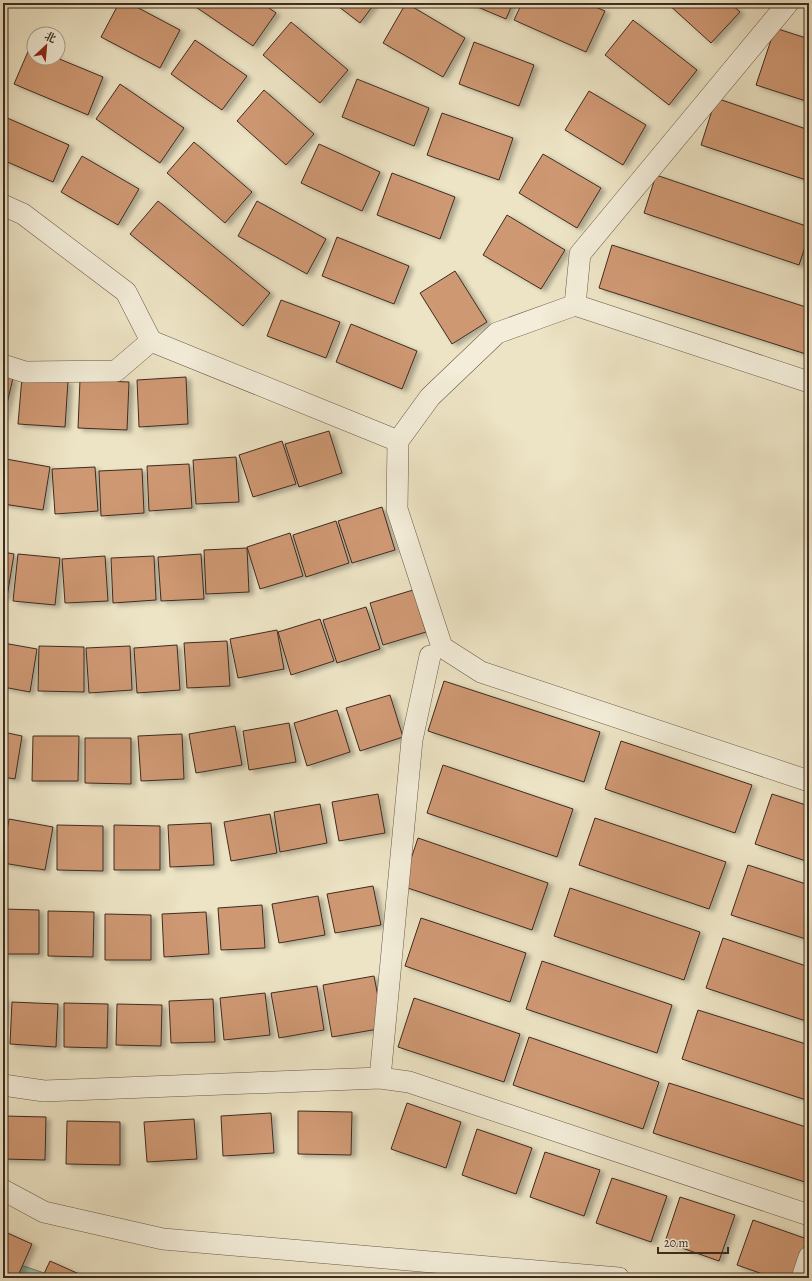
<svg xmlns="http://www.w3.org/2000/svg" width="812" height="1281" font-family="Alegreya,'Noto Serif SC',serif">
  <defs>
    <filter id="shadow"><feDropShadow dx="4.5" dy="2.5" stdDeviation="2" flood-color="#0004"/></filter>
  </defs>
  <rect width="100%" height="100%" fill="#ede4c5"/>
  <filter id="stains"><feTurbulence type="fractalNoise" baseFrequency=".005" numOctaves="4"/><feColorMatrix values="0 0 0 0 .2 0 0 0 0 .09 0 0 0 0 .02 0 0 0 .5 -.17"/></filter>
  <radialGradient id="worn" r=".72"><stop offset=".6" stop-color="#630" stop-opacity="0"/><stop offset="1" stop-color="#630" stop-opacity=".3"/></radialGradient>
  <path fill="#9abfae" stroke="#768476" d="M3,1259L59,1278H3Z"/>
  <path fill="#ce9873" stroke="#3f2c21" filter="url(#shadow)" d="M119,3H129L180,30L160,68L101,37Z
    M190,3H262L276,13L253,46Z
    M334,3H375L360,23Z
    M406,3L465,38L443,77L383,43Z
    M468,3H513L506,19Z
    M522,3H586L605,11L586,52L514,20Z
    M667,3H730L740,12L711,43Z
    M633,20L697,70L669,105L605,55Z
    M291,22L348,70L320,103L263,55Z
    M775,28L809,39V102L756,85Z
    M195,40L247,76L222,110L171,74Z
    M474,42L534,65L519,106L459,84Z
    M30,47L34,48V58H57L103,77L88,115L14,84Z
    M357,79L429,108L414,146L342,117Z
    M120,84L184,128L160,163L96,119Z
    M264,90L314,134L286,165L237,121Z
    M589,91L646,125L623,165L565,130Z
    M716,98L809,130V181L701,145Z
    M442,113L513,138L499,180L427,155Z
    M5,117L69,145L53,182L3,160V123Z
    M194,142L252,192L225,223L167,173Z
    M319,144L380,172L362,211L301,183Z
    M543,154L601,188L577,228L519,193Z
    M82,156L139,189L118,225L61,192Z
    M392,173L455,197L440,239L377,215Z
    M656,175L809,227V235L799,265L644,213Z
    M158,201L270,293L243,326L130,234Z
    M257,201L326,239L307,274L238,236Z
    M507,215L565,250L541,289L483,255Z
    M337,237L409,266L394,304L322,276Z
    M612,245L809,308V355L599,288Z
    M455,271L487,322L452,344L420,293Z
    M281,300L340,322L326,358L267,336Z
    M351,324L417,351L402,389L336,362Z
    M3,376L13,378L3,421Z
    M22,377L68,381L65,427L18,424Z
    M186,377L188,424L139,427L137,380Z
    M80,380L129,382L127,430L78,428Z
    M329,431L342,473L299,487L285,444Z
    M282,441L296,484L253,497L239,455Z
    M236,457L239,502L196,504L193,460Z
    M6,459L50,467L43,510L3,504V480Z
    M189,464L192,508L149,511L147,466Z
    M95,467L98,511L55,514L52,469Z
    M142,469L144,513L101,516L99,471Z
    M382,507L395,550L352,563L338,521Z
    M336,521L349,563L306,577L293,535Z
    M290,533L303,576L260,589L247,547Z
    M247,548L249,592L206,594L204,550Z
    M3,552L14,554L7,597H3Z
    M18,554L60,558L55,605L13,601Z
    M201,554L204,599L161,601L158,557Z
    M105,556L108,601L65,603L62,559Z
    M154,556L156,600L113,603L111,558Z
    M413,590L426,632L383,645L370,603Z
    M366,607L380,649L337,663L323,620Z
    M320,619L334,661L291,675L278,632Z
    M277,630L284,669L238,678L230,639Z
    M227,641L230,686L187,688L184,643Z
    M3,643L37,649L30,692L3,687Z
    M177,645L180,690L137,693L134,648Z
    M39,646L84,647V692L38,691Z
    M130,646L132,690L89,693L86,648Z
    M444,681L600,732L584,782L428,731Z
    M390,695L403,737L360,751L346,708Z
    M337,710L350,752L307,766L294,723Z
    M289,723L296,762L249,770L243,731Z
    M235,726L242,765L196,773L189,734Z
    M3,732L22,736L15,779L3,777Z
    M182,734L184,779L141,781L138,736Z
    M33,736H79L78,781H32Z
    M85,738H131V784L85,783Z
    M621,741L752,785L735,833L605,789Z
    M443,765L573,809L557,857L427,813Z
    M378,794L385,833L339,841L332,802Z
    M772,794L809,806V862L755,844Z
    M320,804L327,843L280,852L274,812Z
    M270,814L277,853L231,861L224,822Z
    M595,818L726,862L709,909L579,865Z
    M9,819L53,827L45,870L3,863V854Z
    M211,823L214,865L170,867L168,825Z
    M57,825L103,826V871L57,870Z
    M114,825L160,826V870H114Z
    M418,838L548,883L532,930L402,886Z
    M748,865L809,885V940L731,915Z
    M373,886L381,925L335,933L327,894Z
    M570,888L700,932L684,980L554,936Z
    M318,896L325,935L279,943L272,904Z
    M262,905L265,948L221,950L218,908Z
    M3,909L39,910V954H3Z
    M48,911L94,912L93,957L48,956Z
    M206,912L209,954L164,957L162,914Z
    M105,914L151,915V960H105Z
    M421,918L526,953L510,1002L405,966Z
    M723,938L809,967V1022L706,988Z
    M542,961L672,1005L657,1053L526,1009Z
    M374,976L384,1028L332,1037L323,985Z
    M317,986L324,1030L279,1038L271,993Z
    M265,993L270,1035L224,1040L220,998Z
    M414,998L520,1034L504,1082L398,1047Z
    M3,999H6L3,1027Z
    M213,999L215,1042L171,1043L169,1001Z
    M12,1002L58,1004L56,1047L10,1044Z
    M64,1003L108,1004L107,1048L64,1047Z
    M117,1004L162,1005L161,1046L116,1045Z
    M698,1010L809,1045V1101L682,1059Z
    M529,1037L659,1082L643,1129L513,1085Z
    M669,1083L809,1128L808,1183L653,1133Z
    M407,1103L461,1122L446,1168L391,1149Z
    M298,1111L352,1112L351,1155L298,1154Z
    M271,1113L274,1153L223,1156L221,1116Z
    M3,1116L46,1117L45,1160L3,1159Z
    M194,1119L197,1159L147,1162L144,1122Z
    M67,1121L120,1122V1165L66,1164Z
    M477,1129L532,1148L516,1194L462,1175Z
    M545,1152L600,1170L584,1216L530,1197Z
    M612,1178L667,1196L651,1242L596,1223Z
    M680,1197L735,1215L719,1261L665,1242Z
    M753,1220L807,1239L794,1278H774L737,1265Z
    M3,1231L32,1244L17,1278H3Z
    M50,1261L88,1278H42Z"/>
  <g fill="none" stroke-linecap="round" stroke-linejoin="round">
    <g stroke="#6a5a4a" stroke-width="22">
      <path id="minor" d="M3,205L23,214L126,292L151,341L116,371L25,372L3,365
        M575,305L580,254L788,3
        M151,341L398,441
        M809,382L575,305L497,333L430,397L398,441L397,509L442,647L481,672L809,781
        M380,1078L412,740L430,656
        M3,1085L44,1091L380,1078L409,1082L809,1215
        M3,1190L44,1212L163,1239L619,1278
        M802,1278L809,1257"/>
    </g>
    <use href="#minor" stroke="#f3edd9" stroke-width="21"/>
  </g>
  <rect width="812" height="1281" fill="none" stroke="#ede4c5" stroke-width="16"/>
  <rect x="4" y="4" width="804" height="1273" fill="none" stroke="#3f2c21" stroke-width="2"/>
  <rect x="8" y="8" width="796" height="1265" fill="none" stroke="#3f2c21"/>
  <g transform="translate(46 46) rotate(26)"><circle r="19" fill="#f3edd9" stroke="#aba08f"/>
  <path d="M0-3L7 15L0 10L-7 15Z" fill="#8f2418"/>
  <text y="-6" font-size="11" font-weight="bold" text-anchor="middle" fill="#3f2c21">北</text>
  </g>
  <path d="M658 1247v6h70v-6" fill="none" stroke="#3f2c21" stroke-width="2"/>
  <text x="664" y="1247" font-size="12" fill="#3f2c21" stroke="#f3edd9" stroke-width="3" paint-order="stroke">20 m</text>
  <rect width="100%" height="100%" filter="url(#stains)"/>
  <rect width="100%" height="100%" fill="url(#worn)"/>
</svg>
